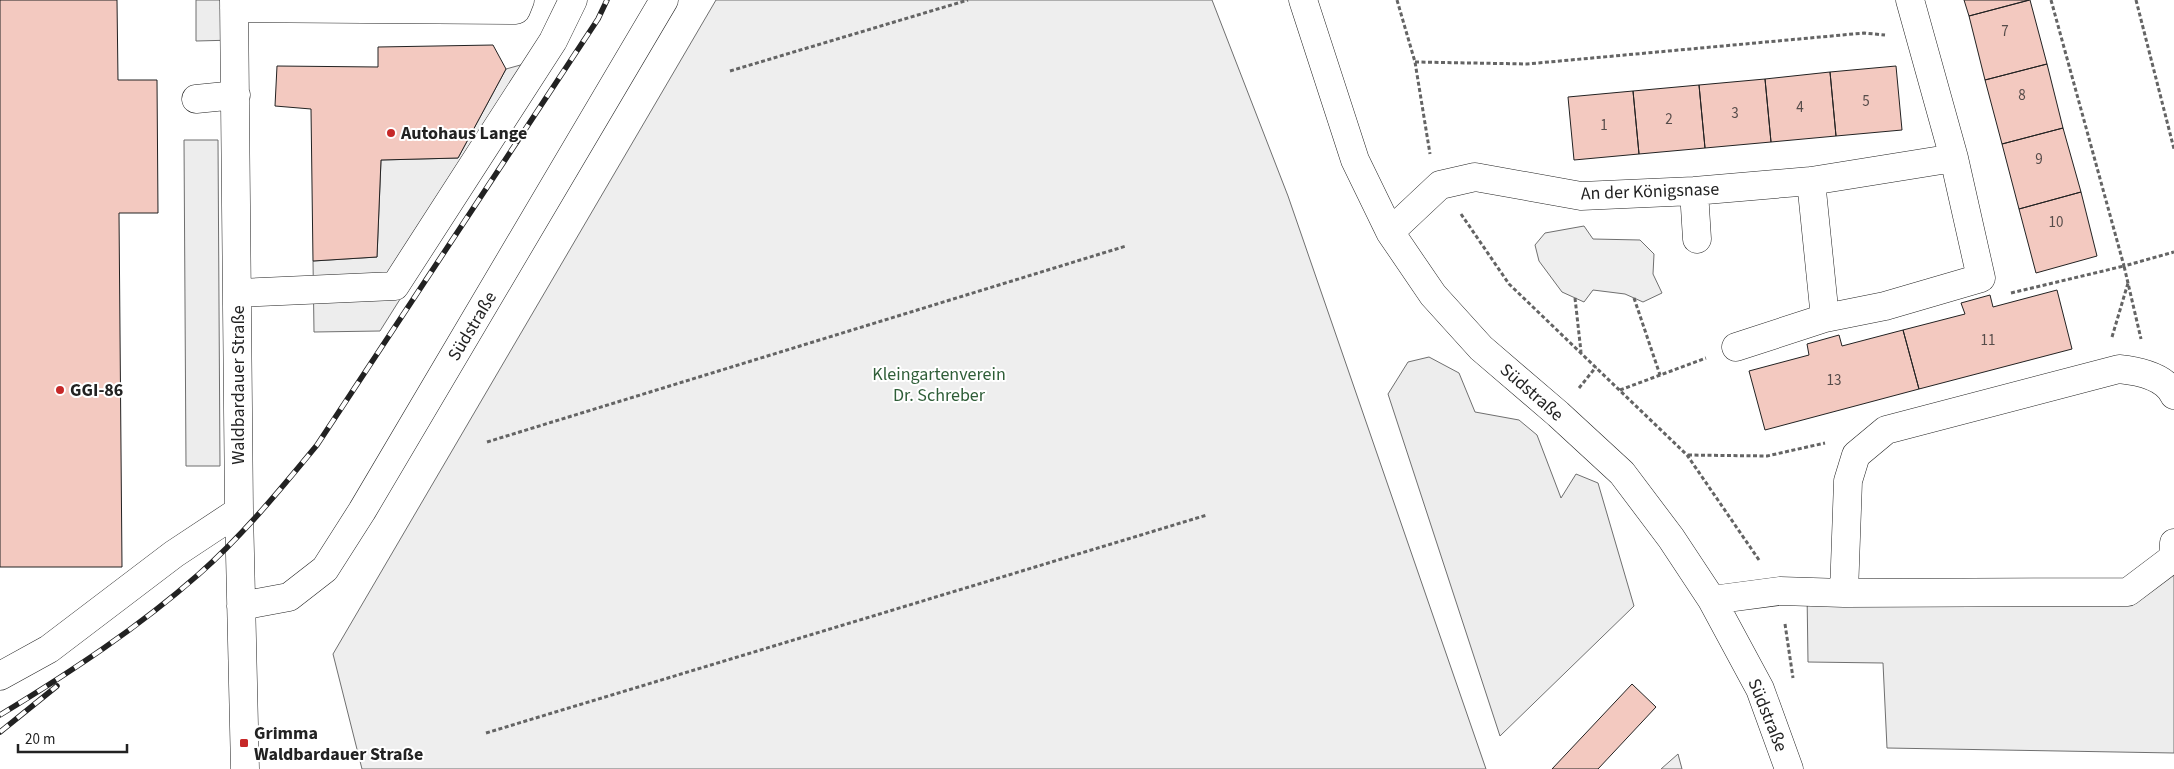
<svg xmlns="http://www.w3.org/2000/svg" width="2174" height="769" font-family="'Source Sans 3',sans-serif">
  <rect width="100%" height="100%" fill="#fff"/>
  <path fill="#eee" stroke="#6f6f6f" d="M716,0H1212L1288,196L1486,769H362L333,654Z
    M1584,226L1593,239L1640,240L1654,254L1653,274L1662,293L1643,302L1625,294L1593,290L1584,302L1562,292L1539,261L1535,245L1545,233Z
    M1678,754L1682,769H1661Z"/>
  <path fill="#ededed" stroke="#6f6f6f" d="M196,0H235V40L196,41Z
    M553,56L380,331L314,332L313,261L377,257L381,160L458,158L506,69Z
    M184,140H218L220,466H186Z
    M1429,357L1459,373L1475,412L1519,420L1537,435L1561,498L1576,474L1598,483L1634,606L1500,736L1388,394L1408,362Z
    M2174,558V753L1887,748L1883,663L1808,662L1807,591L2128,592Z"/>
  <path fill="#f3c9c0" stroke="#222" d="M0,0H117L118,80H157L158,213H119L122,567H0Z
    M1964,0H2029L1969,16Z
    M2030,0L2047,64L1985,80L1969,16Z
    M493,45L506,69L458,158L381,160L377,257L313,261L311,109L275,106L277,66L378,67V47Z
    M2047,64L2063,128L2002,144L1985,80Z
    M1896,66L1902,130L1836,136L1830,72Z
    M1830,72L1836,136L1771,142L1765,79Z
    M1765,79L1771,142L1705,148L1699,85Z
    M1699,85L1705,148L1639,154L1633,91Z
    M1633,91L1639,154L1574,160L1568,97Z
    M2063,128L2081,192L2019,209L2002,144Z
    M2081,192L2097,256L2036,273L2019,209Z
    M2057,290L2072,349L1919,389L1903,330L1965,314L1961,303L1990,295L1993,307Z
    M1903,330L1919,389L1765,430L1749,371L1809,355L1807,344L1839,335L1842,346Z
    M1632,684L1656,707L1598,769H1552Z"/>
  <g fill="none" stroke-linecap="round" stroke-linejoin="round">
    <g stroke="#222" stroke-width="29">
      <path id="minor" d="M234,0L239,511L245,769
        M1303,0L1355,160L1390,232L1433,295L1481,348L1558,414L1622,473L1671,538L1712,600L1760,689L1789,769
        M234,8L516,10L520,0
        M196,99L236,95
        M1811,181L1825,318
        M1694,191L1697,239
        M1390,232L1440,185L1475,177L1581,196L1694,191L1811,181L1954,158L1910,0
        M238,293L395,286L553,41L573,0
        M1736,347L1825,318L1885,306L1981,278L1954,158
        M1844,593L1848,481L1856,455L1886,430L2119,369C2138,371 2165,376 2174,395
        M1712,600L1780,591L1844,593L2128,592L2173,558L2174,543
        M241,606L289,597L325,569L362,511L664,0
        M0,676L49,649L174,554L239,511"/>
    </g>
    <path stroke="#646464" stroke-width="3" stroke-dasharray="4 2.5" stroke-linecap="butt" d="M1397,0L1415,62L1430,154
      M2051,0L2124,266L2174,252
      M2136,0L2174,149
      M1415,62L1527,64L1864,33L1885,35
      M730,71L968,0
      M1461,214L1509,284L1687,455L1759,560
      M2011,293L2124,266L2141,339
      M1575,298L1581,352
      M1634,298L1660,375
      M2112,337L2128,283
      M1579,388L1596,367
      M1620,390L1706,358
      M487,442L1126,246
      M1688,455L1767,456L1825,443
      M1785,624L1793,678
      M486,733L1207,515"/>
    <use href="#minor" stroke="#fff" stroke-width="28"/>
    <g stroke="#222" stroke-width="5.5">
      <path id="rail" d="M0,715C69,673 138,628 199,574C242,536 280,490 317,445L598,19L607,0
        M0,732L57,686"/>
    </g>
    <use href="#rail" stroke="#fff" stroke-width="4" stroke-dasharray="11" stroke-linecap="butt"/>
  </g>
  <g fill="#c62828" stroke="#fff" stroke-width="2">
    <circle cx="391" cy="133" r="5"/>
    <circle cx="60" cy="390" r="5"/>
    <rect x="239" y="738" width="10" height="10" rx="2.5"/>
  </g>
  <g text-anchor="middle" stroke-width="4" stroke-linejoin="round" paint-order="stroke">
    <g font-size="15" fill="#564c4a">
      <text x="2005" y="36">7</text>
      <text x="2022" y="100">8</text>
      <text x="1866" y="106">5</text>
      <text x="1800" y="112">4</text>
      <text x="1735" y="118">3</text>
      <text x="1669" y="124">2</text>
      <text x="1604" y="130">1</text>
      <text x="2039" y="164">9</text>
      <text x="2056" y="227">10</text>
      <text x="1988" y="345">11</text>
      <text x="1834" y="385">13</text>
    </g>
    <g font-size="18" font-weight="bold" fill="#222" stroke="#fff" text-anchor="start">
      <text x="401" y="139">Autohaus Lange</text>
      <text x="70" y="396">GGI-86</text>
      <text x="254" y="739">Grimma<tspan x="254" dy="21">Waldbardauer Straße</tspan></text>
    </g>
    <g font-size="18" fill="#222" stroke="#fff">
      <text transform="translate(1650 191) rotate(-2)" y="6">An der Königsnase</text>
      <text transform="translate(472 326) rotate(-59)" y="6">Südstraße</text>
      <text transform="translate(238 385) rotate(-90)" y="6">Waldbardauer Straße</text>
      <text transform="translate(1532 392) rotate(41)" y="6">Südstraße</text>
      <text transform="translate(1768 715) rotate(68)" y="6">Südstraße</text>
    </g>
    <g font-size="18" fill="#2f5e38" stroke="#fff">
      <text x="939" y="380">Kleingartenverein<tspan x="939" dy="21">Dr. Schreber</tspan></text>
    </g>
  </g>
  <path d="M18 744v8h109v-8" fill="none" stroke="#222222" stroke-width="2.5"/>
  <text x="25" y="744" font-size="15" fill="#222222" stroke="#ffffff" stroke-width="4" paint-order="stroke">20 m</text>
</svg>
